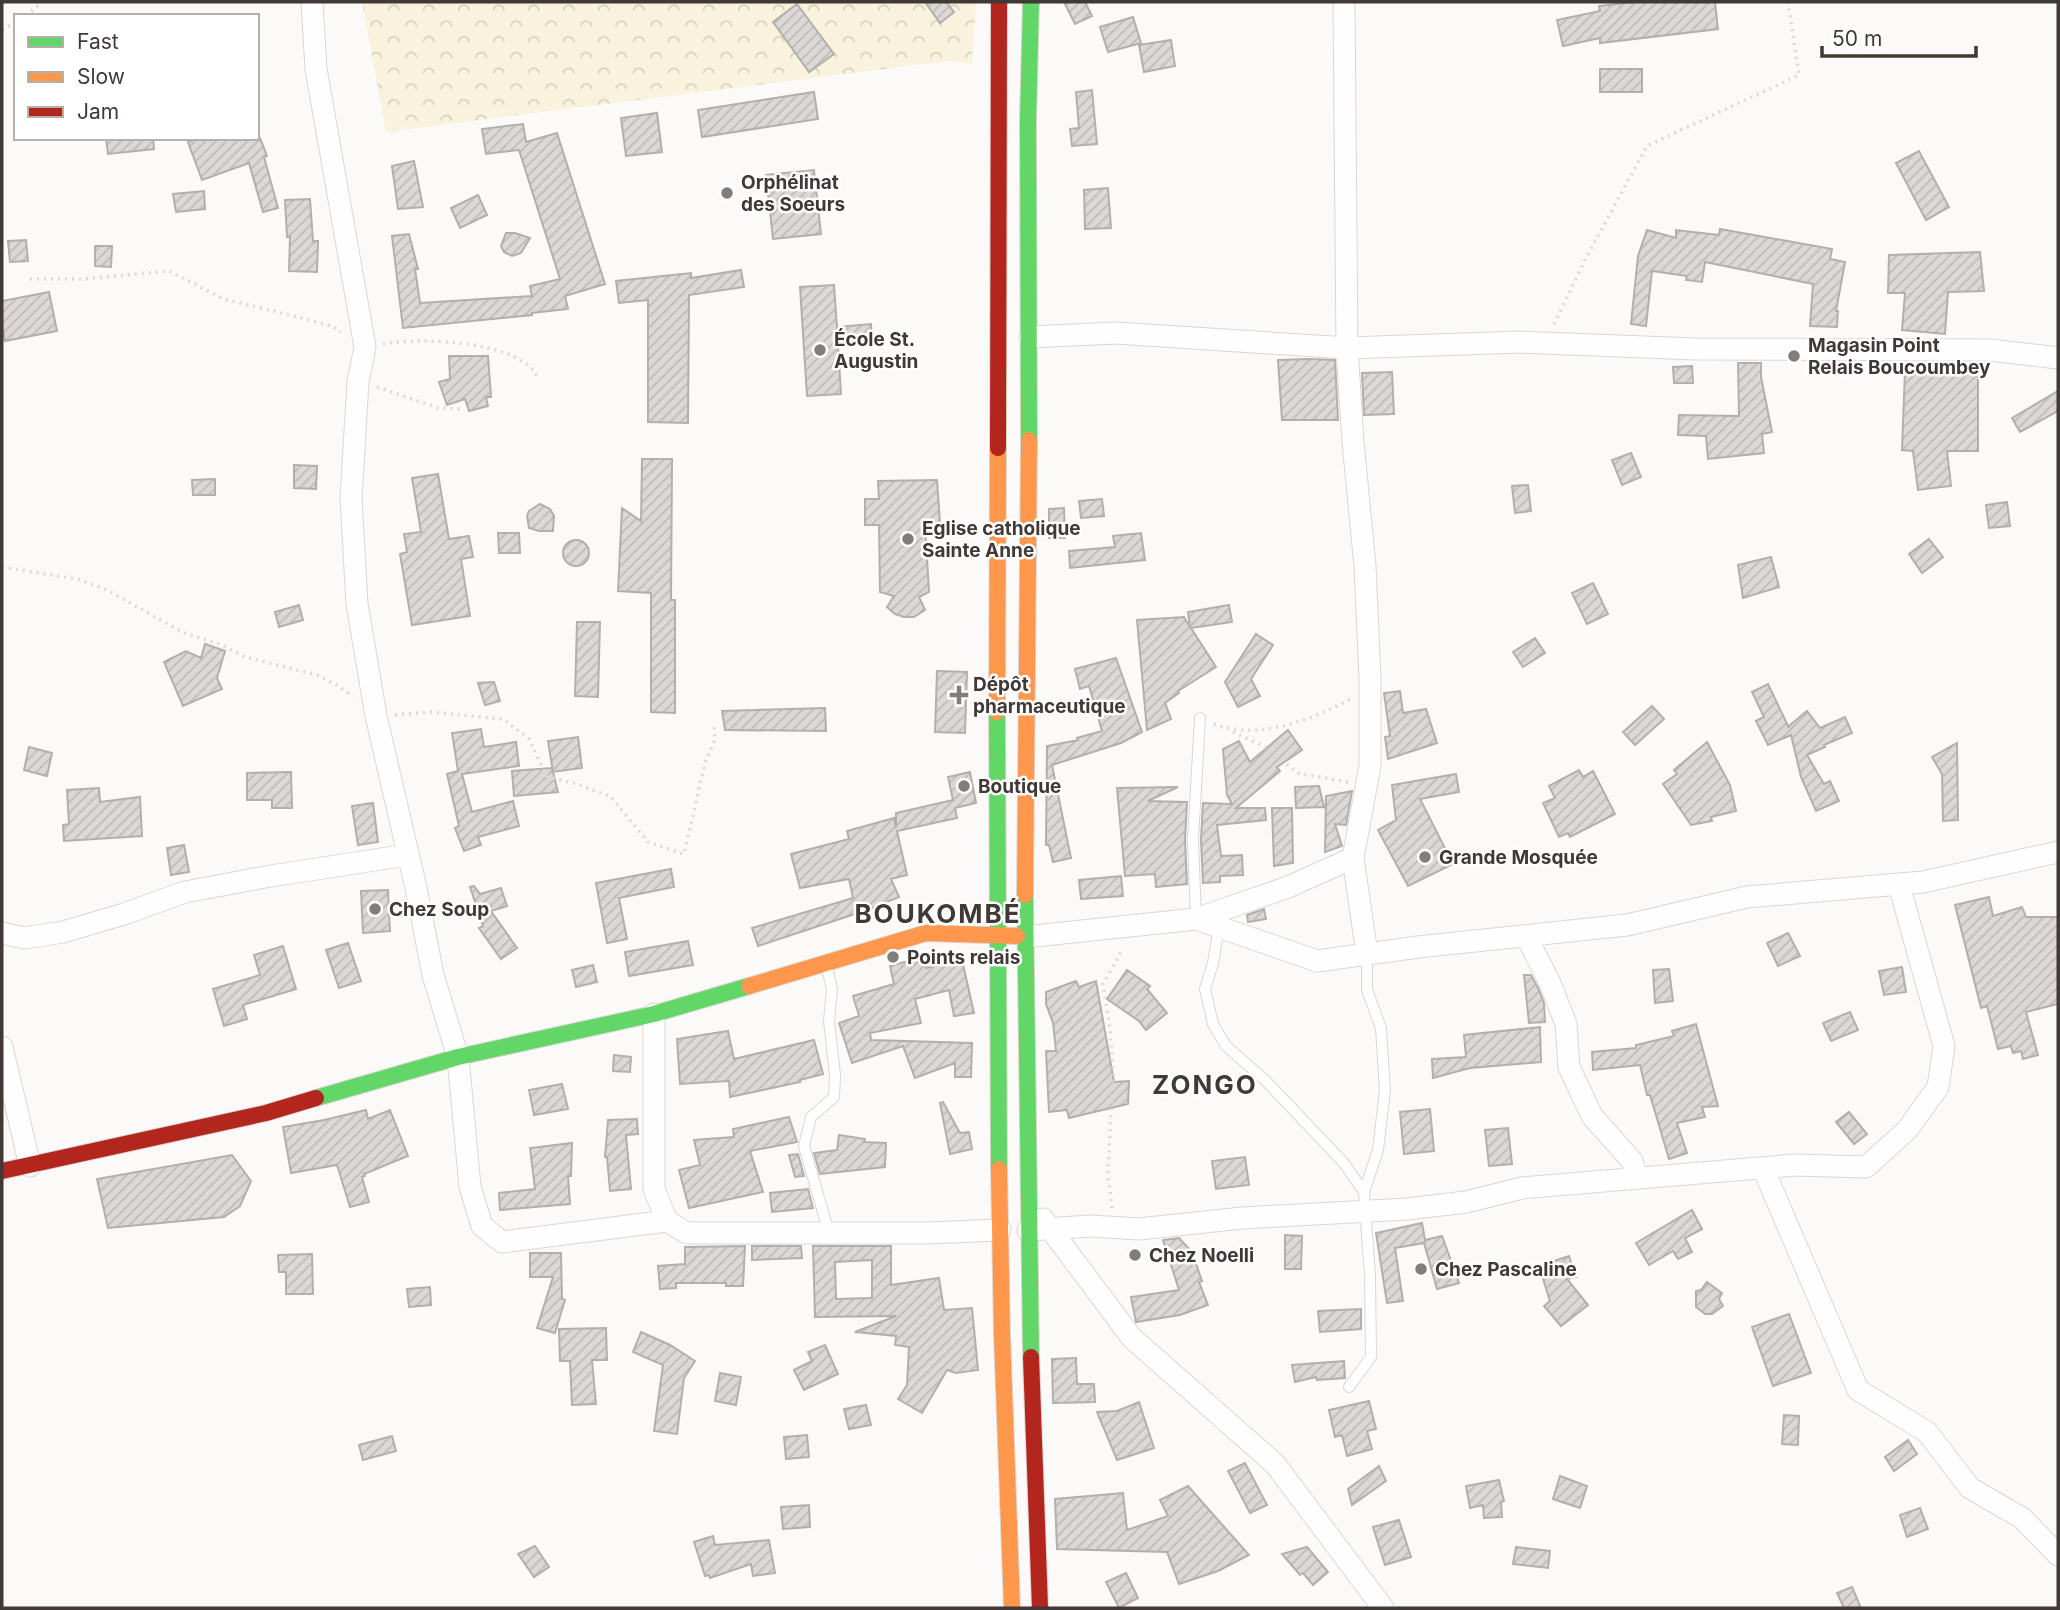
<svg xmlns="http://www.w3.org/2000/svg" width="2060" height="1610" font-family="Inter,sans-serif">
  <defs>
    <pattern id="forest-crowns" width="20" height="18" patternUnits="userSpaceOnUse" patternTransform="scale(1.75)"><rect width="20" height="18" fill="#f9f3de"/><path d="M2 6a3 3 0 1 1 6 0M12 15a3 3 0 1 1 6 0" fill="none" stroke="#d7d1bf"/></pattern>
    <pattern id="building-hatch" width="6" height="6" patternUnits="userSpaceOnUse" patternTransform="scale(1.75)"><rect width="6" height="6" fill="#dcd8d5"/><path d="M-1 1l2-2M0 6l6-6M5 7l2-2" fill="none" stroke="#bebab7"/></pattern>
  </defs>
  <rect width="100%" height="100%" fill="#fcfaf8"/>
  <path fill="url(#forest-crowns)" d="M362,2H976L972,64L949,61L386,132Z"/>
  <path fill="url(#building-hatch)" stroke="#b2afac" stroke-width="2" fill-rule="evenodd" d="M925,2H946L954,12L940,23Z
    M1064,2H1085L1092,16L1075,24Z
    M1634,2H1715L1718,29L1600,43V38L1563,46L1557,20L1600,11L1599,6Z
    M797,4L834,54L809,72L773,22Z
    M1133,17L1141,43L1108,52L1100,27Z
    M1171,40L1175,66L1144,72L1139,45Z
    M1600,69H1642V92H1600Z
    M1092,90L1097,144L1072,146L1070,129L1079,128L1076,92Z
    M814,92L818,119L702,137L698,110Z
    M657,113L662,152L626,156L621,118Z
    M523,124L526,142L557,133L605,284L565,296L568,309L532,313V315L403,328L392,236L409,234L418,269H415L420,303L532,296L530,286L560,279L519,150L486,154L482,129Z
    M106,138H153L154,149L108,154Z
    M198,138H260L267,156L264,157L278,208L263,212L249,163L202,180L188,142Z
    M1919,151L1949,207L1926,220L1896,163Z
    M414,161L423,207L398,209L392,166Z
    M814,170L821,234L773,239L766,175Z
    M1108,188L1111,228L1085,229L1084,190Z
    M204,191L205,209L176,212L173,194Z
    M478,195L487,215L460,228L451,208Z
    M310,199L313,241H318L317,272L289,271L290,237H287L285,200Z
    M1720,229L1832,249L1830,259L1845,262L1836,311H1838L1837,327L1810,326L1813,284L1705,262L1702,282L1686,280L1687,276L1652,271L1646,326L1631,324L1638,256L1647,230L1676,238V230L1719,235Z
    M506,233H515L530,238L521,253L512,256L504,252L501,246Z
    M26,240L28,261L10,262L8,241Z
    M95,246H112L111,267L95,266Z
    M1980,252L1984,291L1948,292L1945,334L1902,330L1905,293H1888L1889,255Z
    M741,270L744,287L689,295L688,423L648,422V300L619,303L616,281L691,273V278Z
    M834,285L837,327L871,324L872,343L838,346L841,394L807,396L800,287Z
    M49,292L57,331L5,341L2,326V301Z
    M449,356H488L491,397H486L488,406L469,411L465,399L447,405L439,382L450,379Z
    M1309,359L1335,360L1338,420H1282L1278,360Z
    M1738,363H1761V377L1772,432L1762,434L1764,453L1708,459L1706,436L1678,435L1679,415L1739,416Z
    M1692,366L1693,383H1674L1673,367Z
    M1905,370L1978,373V451H1947L1951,486L1918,490L1913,451L1902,450Z
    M1392,372L1394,414L1364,415L1362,373Z
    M2058,391V411L2020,432L2012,418Z
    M1631,453L1641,477L1622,485L1612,460Z
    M642,459H672L671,600H675V713L651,712V593L618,591L622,508L641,521Z
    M294,465L317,466L316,489L294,488Z
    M438,474L449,539L469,536L473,557L461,559L470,616L412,625L400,554L407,552L404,534L421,532L412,478Z
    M215,479V495H193L192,480Z
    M937,480L940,523L925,524L929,592L919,597L925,610L914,617H904L895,614L887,607L894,596L880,592L879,525H865V499H879L878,481Z
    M1528,485L1531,511L1515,513L1512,486Z
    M1102,499L1104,516L1081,518L1079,501Z
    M2007,502L2010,526L1989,528L1986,505Z
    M540,504L550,509L554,516L553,531H539L529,528L527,516L529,511Z
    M1064,508L1065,538H1049V509Z
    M498,533H519L520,553H499Z
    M1141,533L1145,560L1070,568L1069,551L1115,547L1113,536Z
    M1929,539L1943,557L1922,573L1909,554Z
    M563 553a13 13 0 1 1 26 0a13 13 0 1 1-26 0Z
    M1771,557L1779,587L1743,598L1738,565Z
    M1593,583L1608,614L1587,624L1572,593Z
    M299,605L303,620L279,627L275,612Z
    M1229,605L1232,622L1191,628L1216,667L1178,691L1179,693L1165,703L1171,719L1147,730L1137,620L1184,617L1190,627L1188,612Z
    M577,622H600L598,697L575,696Z
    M1256,634L1273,645L1251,679L1260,696L1238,707L1225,682Z
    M1535,638L1545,653L1523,667L1513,652Z
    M205,644L225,651L217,678L222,689L183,706L164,662L186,651L201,658Z
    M1116,658L1142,732L1121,743L1052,765L1071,858L1053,862L1049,845H1046L1047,746L1078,740L1077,738L1102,731L1089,686L1080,689L1075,669Z
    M937,671L967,672L965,733L935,732Z
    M494,682L500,701L485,705L478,683Z
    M1768,684L1789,728V726L1807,711L1820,728L1845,717L1852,733L1824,745L1825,747L1807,755L1824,784L1830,781L1839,801L1816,811L1801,777L1791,735L1768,745L1756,721L1764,717L1752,692Z
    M1400,691L1403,713L1426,709L1437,743L1388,759L1385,737L1390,736L1384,693Z
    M1652,706L1664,719L1635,745L1623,732Z
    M825,708L826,731L725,730L722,711Z
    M481,729L484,747L516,742L519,766L462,774L472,812L513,801L519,826L478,837L481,845L464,851L455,828L459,826L447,774L458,771L452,733Z
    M1288,730L1302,750L1277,767L1280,771L1236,808H1265L1266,820L1217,825L1221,856L1242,855L1243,875L1220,876V882L1203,883L1201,840L1203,803L1232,804L1227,795L1223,749L1239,741L1250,762Z
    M578,737L582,768L553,772L548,741Z
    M1707,742L1730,785L1736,811L1711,817L1712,821L1691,825L1663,784L1677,774L1674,770Z
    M1957,743L1958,820L1943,821L1942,774L1932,757Z
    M29,747L52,753L47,776L24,770Z
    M552,768L558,792L514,796L512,771Z
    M1579,770L1583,777L1593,771L1615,814L1570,837L1568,833L1559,837L1543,803L1555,798L1549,786Z
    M291,772L292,808H272V800H247V773Z
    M970,772L976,803L955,808L957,818L897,831L907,875L891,879L899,897L867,910L758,946L752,928L853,898L849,879L800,888L791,854L849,839L847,831L894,818L896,828V813L953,800L948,777Z
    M1456,774L1459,792L1420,799L1453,864L1408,886L1378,830L1396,820L1392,785Z
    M1319,786L1324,807L1296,808L1295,787Z
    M1178,787L1148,801L1187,802L1185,840L1187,884L1156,887L1155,874L1125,876L1117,788Z
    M99,788L100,802L140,797L142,836L64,841L63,825L69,824L67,790Z
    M1352,791L1346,825L1335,824L1342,846L1325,852L1326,796Z
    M373,803L378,842L358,845L352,806Z
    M1272,808H1292L1293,863L1274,866Z
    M184,845L189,872L171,875L167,848Z
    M671,869L674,887L619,898L627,939L607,943L596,883Z
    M1121,876L1123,896L1081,899L1079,880Z
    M474,886L480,894L501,888L507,906L491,911L517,948L501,959L479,928L483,926L470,887Z
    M388,890L390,931L363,933L361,891Z
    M1989,897L1993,916L2022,907L2026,917H2058V1004L2026,1012L2038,1055L2023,1059L2021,1051L2013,1053L2011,1046L1998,1049L1987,1006L1981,1008L1955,905Z
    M1264,909L1266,919L1248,922L1247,915Z
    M1788,933L1800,956L1778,966L1767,943Z
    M688,941L693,965L629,976L625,952Z
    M348,943L361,981L339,988L326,950Z
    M283,946L296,989L243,1005L247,1019L224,1026L213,989L260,975L254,955Z
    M923,957L926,968L962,960L974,1013L954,1016L949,990L915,999L921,1023L870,1033L871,1040L972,1043L971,1077H955V1063L915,1078L903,1046L852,1063L839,1023L859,1016L853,996L894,984L890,966Z
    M593,965L597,982L576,987L572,970Z
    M1902,967L1906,992L1884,995L1879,971Z
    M1669,969L1673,1001L1655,1003L1653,970Z
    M1127,970L1150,986L1147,989L1167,1013L1146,1030L1139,1021L1107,999Z
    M1524,975H1531L1538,988L1544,1003L1545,1022L1529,1023Z
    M1076,981L1079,987L1096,981L1114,1082L1129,1081L1128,1104L1069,1118L1067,1110L1049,1112L1046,1051H1056L1053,1023L1046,1004V992Z
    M1850,1012L1858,1030L1831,1041L1823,1023Z
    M1696,1024L1718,1106L1702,1107L1705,1117L1677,1123L1687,1153L1669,1159L1650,1095H1647L1640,1065L1593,1070L1592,1052L1636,1048V1045L1674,1036L1672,1031Z
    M1540,1027L1541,1062L1470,1068L1433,1078L1432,1059L1466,1057L1464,1035Z
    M728,1031L734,1059L814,1040L823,1074L800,1080V1082L730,1097L729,1081L680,1084L677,1039Z
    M614,1055L631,1057L630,1072L613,1071Z
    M562,1084L568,1109L534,1115L529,1090Z
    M943,1102L960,1133L969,1132L972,1149L950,1154L940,1103Z
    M1430,1109L1434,1151L1404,1154L1400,1112Z
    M366,1110L368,1119L390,1110L408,1156L364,1174L365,1176L362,1177L369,1202L350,1207L337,1165L291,1173L283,1127L324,1120Z
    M1849,1112L1867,1134L1854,1144L1836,1122Z
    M789,1117L797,1142L750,1151L763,1192L689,1208L679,1170L700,1165L694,1140L734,1137L733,1129Z
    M637,1119L638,1134L626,1135L631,1189L610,1191L607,1157H605L608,1120Z
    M1508,1128L1512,1164L1489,1166L1485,1130Z
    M839,1135L865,1139L864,1142L886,1143L885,1167L820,1174L814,1153L837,1150Z
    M572,1143L571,1176H568L570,1204L500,1210L499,1193L535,1189L530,1148Z
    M798,1154L804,1176L795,1177L789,1155Z
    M232,1155L251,1181L240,1206L224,1217L108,1228L97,1179Z
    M1245,1157L1249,1185L1216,1189L1212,1161Z
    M808,1189L813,1208L772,1212L770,1193Z
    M1692,1210L1702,1229L1685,1238L1692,1252L1678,1259L1673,1251L1649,1265L1636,1243Z
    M1422,1223L1425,1240L1442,1236L1459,1283L1437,1289L1424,1243L1395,1248L1403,1301L1387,1303L1376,1233Z
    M1285,1235L1302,1236L1301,1269H1285Z
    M1179,1238L1192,1252L1202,1281L1199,1282L1208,1305L1180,1315L1136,1322L1131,1297L1179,1290L1163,1240Z
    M745,1246L743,1286H726V1283H676V1288L660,1289L658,1266L685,1264V1247Z
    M752,1246H801L802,1258L752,1260Z
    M813,1246H891V1285L939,1278L944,1310L972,1308L978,1370L956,1373L947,1370L922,1413L898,1399L907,1385L909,1347L895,1345L896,1336L855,1332L896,1316L815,1317ZM872,1260V1298L836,1299L835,1262Z
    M530,1253H561L562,1299L565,1300L555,1333L537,1328L553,1277H530Z
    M312,1254L313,1294H286V1272H279L278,1255Z
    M1569,1256L1576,1277L1567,1279L1588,1305L1561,1326L1544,1306L1550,1301L1539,1266Z
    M1707,1282L1722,1293L1719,1299L1723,1306L1712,1314H1705L1696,1307V1291L1701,1290Z
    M430,1287L431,1305L409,1307L407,1289Z
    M1361,1309V1329L1320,1332L1318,1311Z
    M1789,1314L1811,1373L1773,1386L1752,1327Z
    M606,1328L607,1360H592L596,1404L572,1405L570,1361H560L559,1329Z
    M641,1332L670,1345L695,1361L684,1378L677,1434L654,1431L663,1365L633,1352Z
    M825,1345L838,1374L804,1390L794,1370L812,1361L808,1352Z
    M1076,1358L1077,1384H1094L1095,1402L1053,1403L1052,1359Z
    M1344,1361L1345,1378L1317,1380L1316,1377L1295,1382L1292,1365Z
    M720,1373L741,1377L736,1405L715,1401Z
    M1369,1401L1376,1429L1367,1431L1372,1449L1347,1456L1342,1435L1335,1437L1329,1410Z
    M1139,1402L1154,1448L1117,1460L1097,1412L1117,1411Z
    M866,1405L871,1425L849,1429L844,1409Z
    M1784,1415L1799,1416L1798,1445L1782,1444Z
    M807,1435L809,1457L786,1459L784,1437Z
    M392,1436L396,1451L363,1460L359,1445Z
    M1908,1440L1917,1454L1894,1471L1885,1457Z
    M1245,1463L1267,1505L1250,1513L1228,1471Z
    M1379,1466L1386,1481L1352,1505L1348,1489Z
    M1560,1476L1587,1486L1580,1508L1553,1499Z
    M1499,1480L1504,1501L1501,1502L1502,1517L1484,1518L1483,1505L1470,1508L1466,1486Z
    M1188,1486L1249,1555L1218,1571L1179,1584L1167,1552L1057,1549L1055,1499L1123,1493L1127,1530L1168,1516L1160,1500Z
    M809,1505L810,1527L783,1529L781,1507Z
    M1920,1508L1928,1529L1907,1537L1900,1515Z
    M1399,1520L1411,1557L1385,1565L1373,1527Z
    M713,1536L715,1545L769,1540L775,1573L753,1576L751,1564L710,1578L709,1575L705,1576L694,1542Z
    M535,1546L549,1567L534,1577L518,1554Z
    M1307,1547L1328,1572L1313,1585L1303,1573L1300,1575L1282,1554Z
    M1516,1547L1550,1551L1548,1568L1513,1564Z
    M1126,1573L1138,1598L1119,1608L1106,1582Z
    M1852,1587L1861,1608H1844L1837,1593Z"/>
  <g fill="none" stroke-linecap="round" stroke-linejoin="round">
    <g stroke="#dcd6d3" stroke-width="12">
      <path id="lane" d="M1196,919L1193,840L1200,718
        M1219,927L1213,963L1205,989L1213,1024L1226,1046L1265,1080L1343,1162L1364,1192L1370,1276L1371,1357L1349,1387
        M826,964L832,989L829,1021L835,1075L834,1097L811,1117L804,1146L829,1233
        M1364,1192L1378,1150L1385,1090L1381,1028L1367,990V954"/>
    </g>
    <g stroke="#dcd6d3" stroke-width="23">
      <path id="street" d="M312,2L316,69L365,347L358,382L351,498L357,604L376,716L416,888L433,975L458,1057L470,1187L482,1226L502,1242L667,1221
        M1344,2L1347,348L1353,442L1365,566L1370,678V766L1353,858L1367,954
        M1030,337L1116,333L1347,348L1520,342L1695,349L1990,350L2058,358
        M1196,919L1288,887L1353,858
        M2,933L24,938L63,932L124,914L185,892L271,876L407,855
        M1526,936L1550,983L1566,1024L1569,1067L1592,1116L1632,1161L1637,1178
        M1025,937L1196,919L1317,961L1418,947L1627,925L1747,897L1923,882L2058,852
        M654,1014V1189L667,1221L687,1233H926L1000,1230
        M2,1047L30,1166
        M1763,1168L1858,1390L1927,1432L1970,1488L2022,1518L2058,1555
        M1043,1219L1132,1338L1275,1464L1383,1608
        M1028,1230L1091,1226L1139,1229L1242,1218L1407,1209L1466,1202L1522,1188L1794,1165L1866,1167L1907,1130L1938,1087L1944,1046L1899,885"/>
    </g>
    <g stroke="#dcd6d3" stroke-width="18">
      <path id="fast" d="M1029,440L1028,120L1031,2
        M997,712L999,1169
        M1025,895L1031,1357
        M316,1098L458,1057L654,1014L749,986"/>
    </g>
    <g stroke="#dcd6d3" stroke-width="18">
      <path id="slow" d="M997,712L998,448
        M1025,895L1029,440
        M749,986L926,933L1017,936
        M999,1169L1002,1334L1012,1608"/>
    </g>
    <g stroke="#dcd6d3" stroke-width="18">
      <path id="jam" d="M998,448L999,2
        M2,1171L266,1113L316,1098
        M1031,1357L1040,1608"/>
    </g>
    <path stroke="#dad9d9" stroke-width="3.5" stroke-dasharray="2 5" stroke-linecap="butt" d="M26,16L42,2
      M2,30L16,22
      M30,279H82L169,271L224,299L306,319L332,326L341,332
      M1554,324L1586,258L1647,146L1799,75L1788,2
      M383,344C418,337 525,340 539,380
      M377,387L438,408L462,409
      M2,567L77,579L105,589L184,633L222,645L245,657L317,675L337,685L353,697
      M395,715L430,712L503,719L529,739L547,777L578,784L611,797L648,842L684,854L705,763L715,740L714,724
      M1214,724C1256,741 1312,720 1350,699
      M1233,732L1265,747L1298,773L1348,782
      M1112,1208L1108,1175L1113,1069L1110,1029L1103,984L1120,954V948"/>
    <use href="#lane" stroke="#fffefe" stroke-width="10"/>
    <use href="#street" stroke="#fffefe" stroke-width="21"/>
    <use href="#fast" stroke="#63d668" stroke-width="16"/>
    <use href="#slow" stroke="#ff974d" stroke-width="16"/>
    <use href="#jam" stroke="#b3261e" stroke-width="16"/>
  </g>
  <g fill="#827d79" stroke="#fff" stroke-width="2.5">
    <circle cx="727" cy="193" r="7"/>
    <circle cx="820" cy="350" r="7"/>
    <circle cx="1794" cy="356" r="7"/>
    <circle cx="908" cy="539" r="7"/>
    <path d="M955.5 684.5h7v7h7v7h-7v7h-7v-7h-7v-7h7z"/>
    <circle cx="964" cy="786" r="7"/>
    <circle cx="1425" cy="857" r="7"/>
    <circle cx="375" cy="909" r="7"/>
    <circle cx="893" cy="957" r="7"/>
    <circle cx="1135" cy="1255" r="7"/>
    <circle cx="1421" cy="1269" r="7"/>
  </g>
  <g text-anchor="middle" stroke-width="5" stroke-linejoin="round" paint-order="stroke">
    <g font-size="19" font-weight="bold" fill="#413935" stroke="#fff" text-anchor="start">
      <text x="741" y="189">Orphélinat<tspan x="741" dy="22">des Soeurs</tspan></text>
      <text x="834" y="346">École St.<tspan x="834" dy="22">Augustin</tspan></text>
      <text x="1808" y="352">Magasin Point<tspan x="1808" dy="22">Relais Boucoumbey</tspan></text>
      <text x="922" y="535">Eglise catholique<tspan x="922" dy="22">Sainte Anne</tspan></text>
      <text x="973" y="691">Dépôt<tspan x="973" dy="22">pharmaceutique</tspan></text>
      <text x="978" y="793">Boutique</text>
      <text x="1439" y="864">Grande Mosquée</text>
      <text x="389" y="916">Chez Soup</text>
      <text x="907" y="964">Points relais</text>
      <text x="1149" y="1262">Chez Noelli</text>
      <text x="1435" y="1276">Chez Pascaline</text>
    </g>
    <g font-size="26" font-weight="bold" letter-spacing="2" fill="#413935" stroke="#fff">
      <text x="938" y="923">BOUKOMBÉ</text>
      <text x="1205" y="1094">ZONGO</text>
    </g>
  </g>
  <rect width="2060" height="1610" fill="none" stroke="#413935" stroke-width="7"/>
  <rect x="14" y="14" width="245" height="126" fill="#ffffff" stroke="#b3b0ae" stroke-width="2"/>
  <rect x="28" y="37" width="35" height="10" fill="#63d668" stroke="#b3b0ae" stroke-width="2"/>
  <text x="77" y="49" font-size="21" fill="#413935">Fast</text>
  <rect x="28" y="72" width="35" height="10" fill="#ff974d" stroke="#b3b0ae" stroke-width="2"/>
  <text x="77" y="84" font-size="21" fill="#413935">Slow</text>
  <rect x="28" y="107" width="35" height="10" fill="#b3261e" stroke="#b3b0ae" stroke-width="2"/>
  <text x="77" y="119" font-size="21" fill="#413935">Jam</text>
  <path d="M1822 46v10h154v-10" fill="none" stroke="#413935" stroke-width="3.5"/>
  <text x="1832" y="46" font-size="21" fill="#413935" stroke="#ffffff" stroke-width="5" paint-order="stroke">50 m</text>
</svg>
